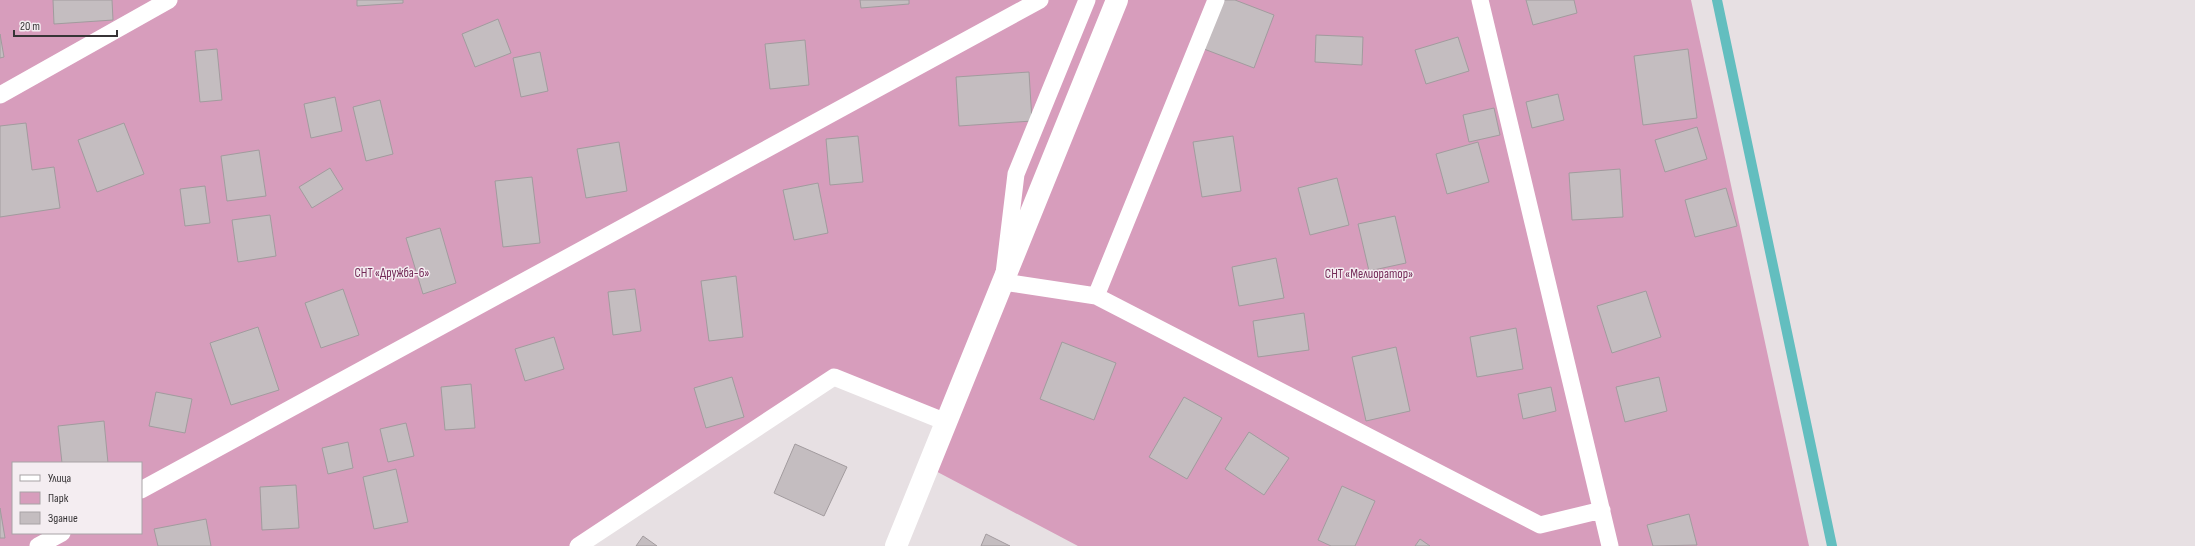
<svg xmlns="http://www.w3.org/2000/svg" width="2195" height="546" font-family="'Sofia Sans Condensed',sans-serif">
  <rect width="100%" height="100%" fill="#e7e0e3"/>
  <path fill="#d79dbc" fill-rule="evenodd" d="M0,0H1691L1809,546H1078L928,467L946,423L834,377L578,546H0ZM13,463H141V533H13Z"/>
  <g fill="none" stroke-linecap="round" stroke-linejoin="round">
    <path stroke="#63bebf" stroke-width="10" d="M1717,0L1832,546"/>
  </g>
  <path fill="#c4bdc0" stroke="#a29b9e" d="M53,0H112L113,20L54,24Z
    M357,0H403V3L357,6Z
    M860,0H909V4L861,8Z
    M1223,0H1235L1274,15L1254,68L1204,49Z
    M1526,0H1574L1577,13L1533,25Z
    M498,19L511,53L475,67L462,34Z
    M0,34L4,57L0,58Z
    M1316,35L1363,37L1362,65L1315,62Z
    M1458,37L1469,71L1426,84L1415,50Z
    M805,40L809,85L770,89L765,44Z
    M217,49L222,100L200,102L195,51Z
    M1688,49L1697,118L1643,125L1634,56Z
    M540,52L548,91L521,97L513,58Z
    M1029,72L1032,121L959,126L956,77Z
    M1558,94L1564,120L1532,128L1526,102Z
    M335,97L342,131L311,138L304,104Z
    M380,100L393,154L366,161L353,107Z
    M1494,108L1500,135L1469,142L1463,115Z
    M26,123L32,170L54,167L60,208L0,217V126Z
    M124,123L144,174L97,192L78,140Z
    M1697,127L1707,159L1665,172L1655,140Z
    M858,136L863,182L830,185L826,139Z
    M1233,136L1241,191L1202,197L1193,142Z
    M619,142L627,191L586,198L577,149Z
    M1478,142L1489,182L1447,194L1436,154Z
    M259,150L266,196L227,201L221,156Z
    M330,168L343,189L312,208L299,187Z
    M1620,169L1623,217L1572,220L1569,173Z
    M532,177L540,243L503,247L495,181Z
    M1337,178L1349,225L1310,235L1298,188Z
    M818,183L828,233L794,240L783,190Z
    M205,186L210,223L185,226L180,189Z
    M1726,188L1737,226L1695,237L1685,200Z
    M270,215L276,256L238,262L232,220Z
    M1395,216L1406,263L1369,271L1358,224Z
    M440,228L456,283L423,294L406,238Z
    M1276,258L1284,298L1239,306L1232,267Z
    M736,276L743,337L709,341L701,281Z
    M343,289L359,335L321,348L305,303Z
    M635,289L641,331L613,335L608,292Z
    M1646,291L1661,337L1612,353L1597,306Z
    M1304,313L1309,350L1258,357L1253,321Z
    M258,327L279,390L231,405L210,343Z
    M1516,328L1523,369L1477,377L1470,337Z
    M554,337L564,369L525,381L515,349Z
    M1062,342L1116,363L1094,420L1040,399Z
    M1396,347L1410,411L1366,421L1352,357Z
    M732,377L744,417L706,428L694,388Z
    M1659,377L1667,411L1625,422L1616,387Z
    M471,384L475,428L445,430L441,387Z
    M1551,387L1556,411L1523,419L1518,394Z
    M156,392L192,399L185,433L149,426Z
    M1184,397L1222,418L1187,479L1149,457Z
    M104,421L108,463H62L58,426Z
    M406,423L414,456L388,462L380,429Z
    M1249,432L1289,458L1264,495L1225,469Z
    M348,442L353,468L328,474L322,448Z
    M795,444L847,467L824,516L774,493Z
    M396,469L408,522L374,529L363,477Z
    M296,485L299,528L262,530L260,487Z
    M1342,486L1375,501L1355,546H1331L1318,540Z
    M0,508L5,538H0Z
    M1689,514L1697,545L1653,546L1647,525Z
    M206,519L211,546H158L154,529Z
    M986,534L1010,546H981Z
    M643,536L657,546H636Z
    M1420,539L1430,546H1415Z"/>
  <g fill="none" stroke-linecap="round" stroke-linejoin="round">
    <path stroke="#fff" stroke-width="17" d="M1087,0L1016,174L1003,282L1096,296L1540,525L1602,510
      M1480,0L1610,546
      M0,95L169,0
      M1096,296L1216,0
      M141,490L1040,0
      M38,546L62,533
      M578,546L834,377L946,422"/>
    <path stroke="#fff" stroke-width="22" d="M896,546L1117,0"/>
  </g>
  <g text-anchor="middle" stroke-width="3" stroke-linejoin="round" paint-order="stroke">
    <g font-size="13" fill="#742b58" stroke="#f4edf1">
      <text x="392" y="277">СНТ «Дружба-6»</text>
      <text x="1369" y="278">СНТ «Мелиоратор»</text>
    </g>
  </g>
  <rect x="12" y="462" width="130" height="72" fill="#f4edf1" stroke="#a8a3a6"/>
  <rect x="20" y="475" width="20" height="6" fill="#ffffff" stroke="#a8a3a6"/>
  <text x="48" y="482" font-size="12" fill="#373436">Улица</text>
  <rect x="20" y="492" width="20" height="12" fill="#d79dbc" stroke="#a8a3a6"/>
  <text x="48" y="502" font-size="12" fill="#373436">Парк</text>
  <rect x="20" y="512" width="20" height="12" fill="#c4bdc0" stroke="#a8a3a6"/>
  <text x="48" y="522" font-size="12" fill="#373436">Здание</text>
  <path d="M14 30v6h103v-6" fill="none" stroke="#373436" stroke-width="2"/>
  <text x="20" y="30" font-size="12" fill="#373436" stroke="#f4edf1" stroke-width="3" paint-order="stroke">20 m</text>
</svg>
